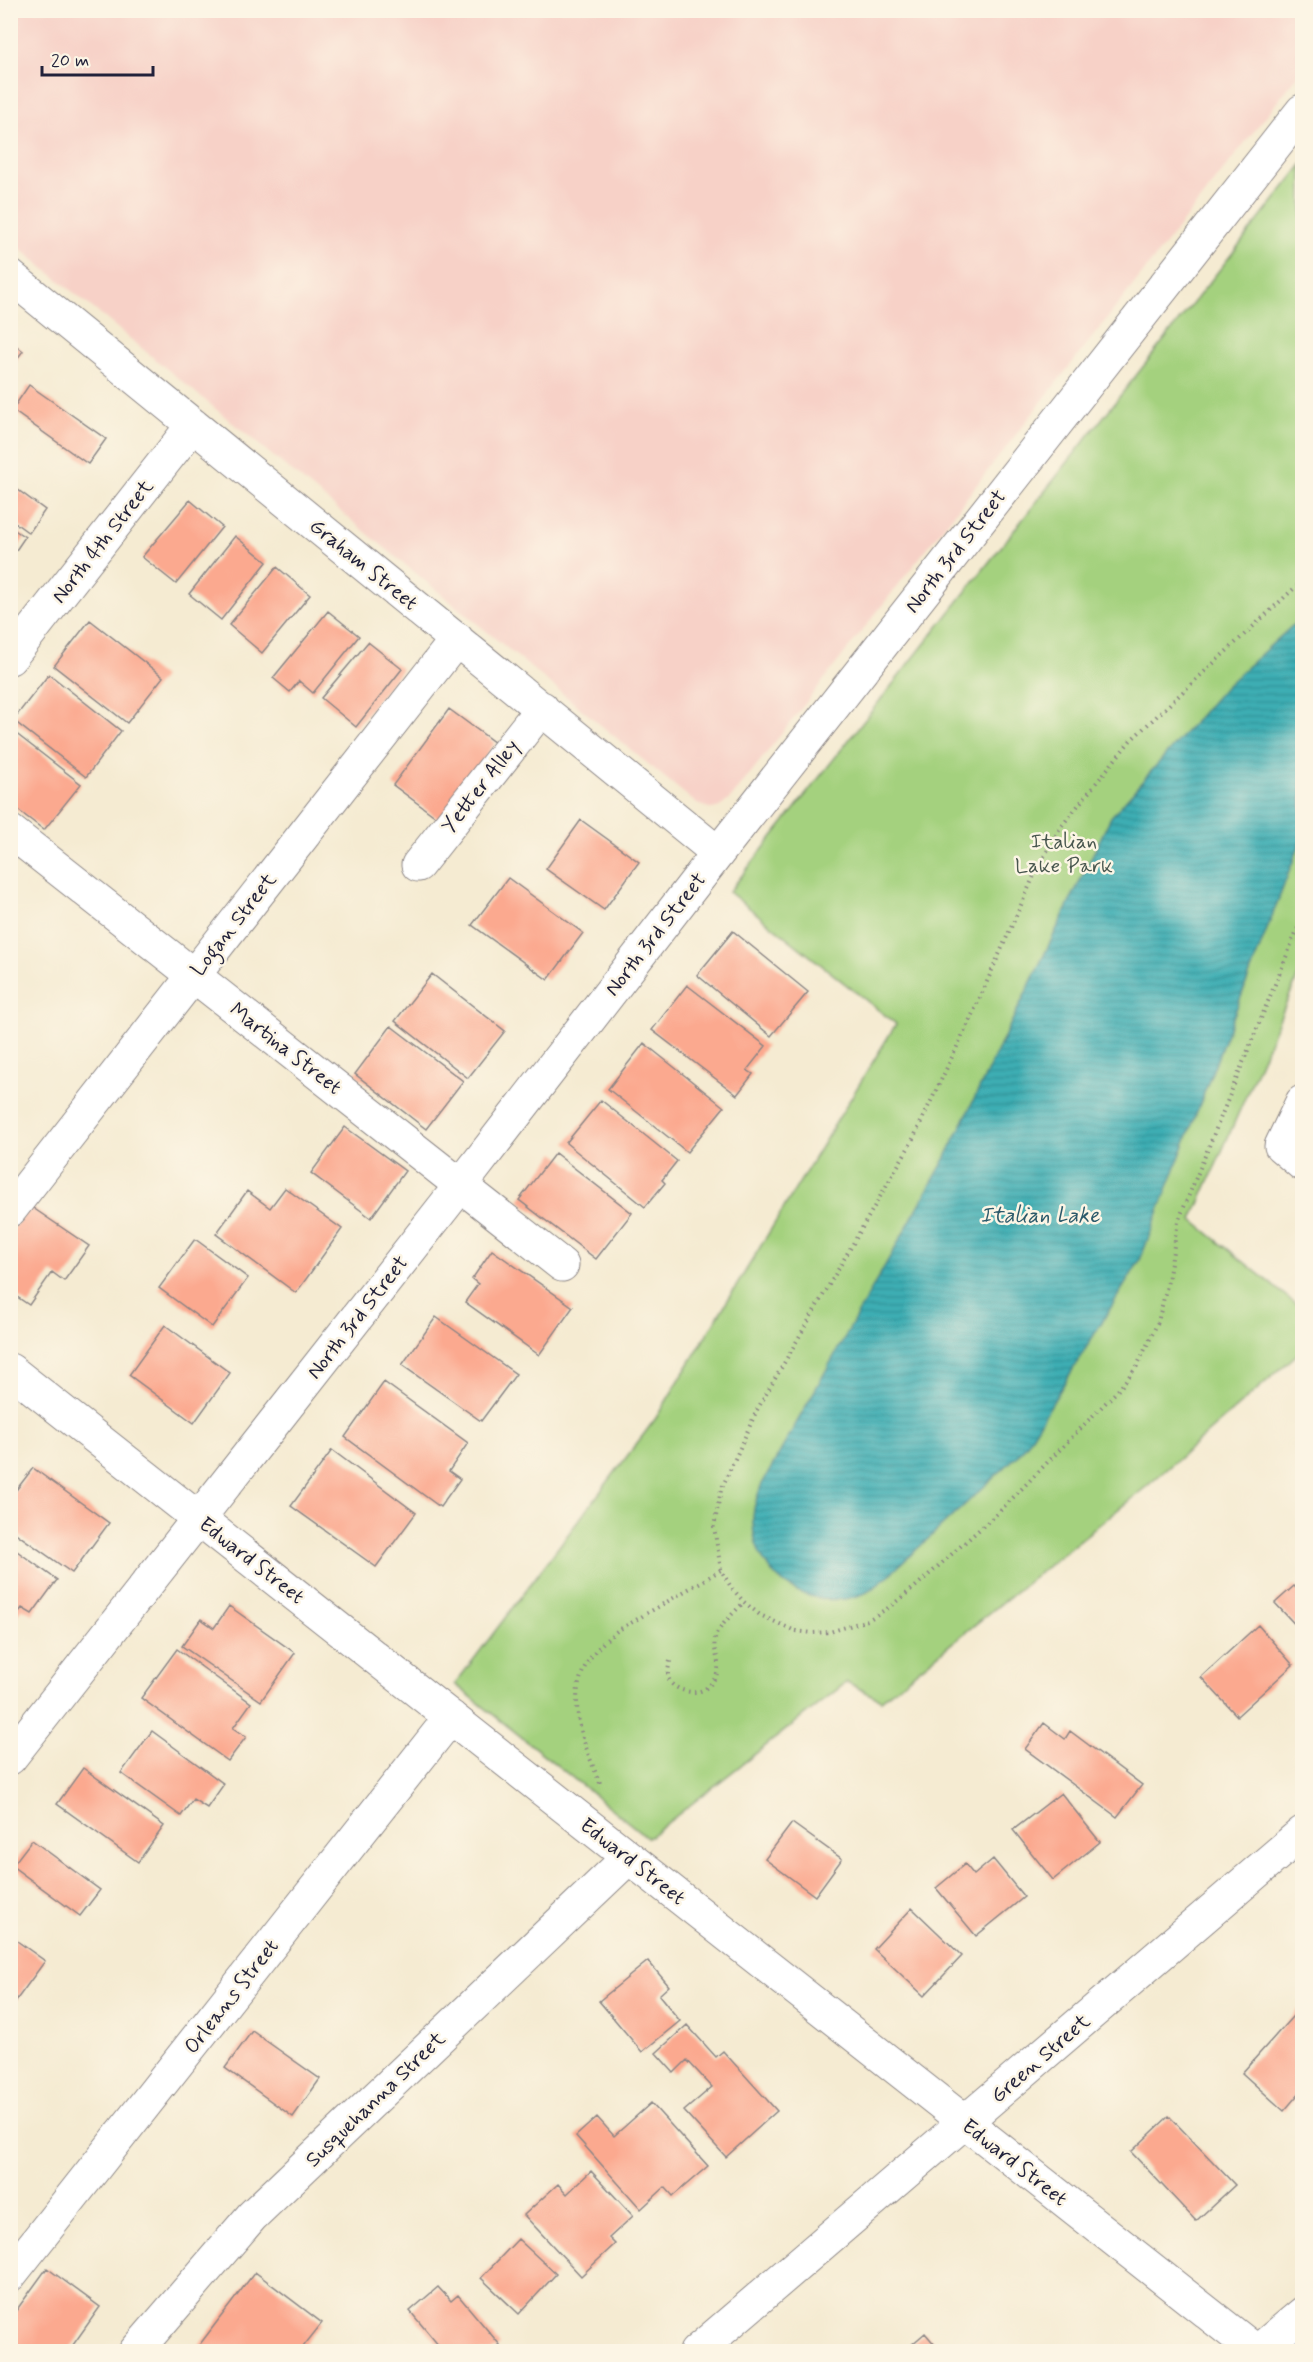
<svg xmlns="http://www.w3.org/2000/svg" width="1313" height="2362" font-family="Mynerve,sans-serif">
  <defs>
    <pattern id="water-rules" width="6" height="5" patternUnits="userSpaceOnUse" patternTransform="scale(1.5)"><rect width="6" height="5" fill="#3caeb4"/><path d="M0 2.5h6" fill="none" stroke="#328d94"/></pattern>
  </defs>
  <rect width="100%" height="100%" fill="#fcf5e5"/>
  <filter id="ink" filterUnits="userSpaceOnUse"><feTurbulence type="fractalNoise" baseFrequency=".0167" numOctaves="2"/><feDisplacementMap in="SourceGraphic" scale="12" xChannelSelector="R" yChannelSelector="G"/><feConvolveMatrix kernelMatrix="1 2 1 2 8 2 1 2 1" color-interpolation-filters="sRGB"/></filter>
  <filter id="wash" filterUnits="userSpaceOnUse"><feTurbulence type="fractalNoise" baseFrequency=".008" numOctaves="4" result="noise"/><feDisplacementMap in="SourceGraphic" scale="24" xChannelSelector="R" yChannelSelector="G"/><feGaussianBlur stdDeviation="1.35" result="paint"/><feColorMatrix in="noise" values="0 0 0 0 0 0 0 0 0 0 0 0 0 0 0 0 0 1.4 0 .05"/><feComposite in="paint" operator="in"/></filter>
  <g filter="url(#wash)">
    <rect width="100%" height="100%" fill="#f5ebd2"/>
    <path fill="#f7d1c7" d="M1302,10V70L731,798L720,807L712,809L697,804L11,241V11Z"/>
    <path fill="#a4d17e" stroke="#637a5c" stroke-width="1.5" d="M1302,165V967L1192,1220L1302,1309V1350L1146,1487L881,1700L847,1682L648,1838L455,1684L656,1418L896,1024L729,892Z"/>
    <path fill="url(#water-rules)" stroke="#2f6878" stroke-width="1.5" d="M1302,617V838L1140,1260L1027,1444L1017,1456L886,1578C878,1584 871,1591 863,1594C812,1614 754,1578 753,1523C752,1510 757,1498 761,1486L945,1159L1111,817L1226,686Z"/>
    <g id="blocks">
      <path fill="#fba98f" d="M10,341L23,351L10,368Z
        M29,385L106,439L88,464L12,410Z
        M10,484L45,510L29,533L10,519Z
        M190,500L222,527L176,584L142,557Z
        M10,527L25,537L10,559Z
        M235,536L267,562L221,620L189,594Z
        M277,567L310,595L262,653L229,625Z
        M328,611L359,636L313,693L299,681L290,692L273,678Z
        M90,620L163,677L127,723L54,666Z
        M368,642L402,669L356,727L321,698Z
        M49,674L121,731L86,777L13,720Z
        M449,709L495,743L440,820L393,785Z
        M10,729L81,784L44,830L10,804Z
        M581,820L639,862L604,910L546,869Z
        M508,878L583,933L548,980L472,925Z
        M733,931L808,992L771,1036L697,975Z
        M432,974L505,1031L468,1078L395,1021Z
        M687,985L766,1046L747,1070L753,1074L737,1095L652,1030Z
        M391,1026L463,1081L426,1129L355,1074Z
        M644,1043L724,1107L687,1152L608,1089Z
        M601,1100L677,1161L662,1180L665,1183L645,1207L566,1143Z
        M345,1127L405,1171L371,1218L311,1173Z
        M555,1153L632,1213L596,1259L519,1200Z
        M285,1188L342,1229L296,1293L216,1234L247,1191L270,1208Z
        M30,1206L89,1246L64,1281L52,1272L29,1305L10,1292V1233Z
        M195,1239L248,1278L212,1327L159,1288Z
        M492,1250L573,1307L539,1355L465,1302L478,1284L472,1279Z
        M436,1317L516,1374L481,1421L402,1365Z
        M165,1325L230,1373L194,1423L129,1375Z
        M384,1382L468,1443L449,1471L460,1479L440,1507L345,1437Z
        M332,1450L416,1513L376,1567L291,1506Z
        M33,1468L109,1523L72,1573L10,1529V1498Z
        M10,1546L57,1580L32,1614L22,1608L10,1624Z
        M1294,1586L1302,1594V1632L1275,1603Z
        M229,1606L295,1653L261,1701L182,1646L201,1619L214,1628Z
        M1258,1625L1293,1665L1237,1716L1201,1677Z
        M177,1649L251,1703L233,1728L246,1737L228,1761L141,1698Z
        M1044,1723L1065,1739L1070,1731L1142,1785L1117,1817L1025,1749Z
        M152,1731L224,1784L207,1808L193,1799L181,1816L121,1773Z
        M83,1768L164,1826L138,1862L57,1804Z
        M1061,1793L1100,1842L1053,1880L1013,1830Z
        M792,1823L842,1859L815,1896L765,1859Z
        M32,1840L100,1890L80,1916L12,1866Z
        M993,1859L1024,1897L976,1936L936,1888L965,1864L974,1875Z
        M912,1908L962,1956L924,1996L874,1949Z
        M10,1936L45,1961L15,2002L10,1999Z
        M648,1961L669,1986L659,1995L680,2021L642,2052L599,2001Z
        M1301,2007L1302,2090L1284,2111L1242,2073Z
        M687,2025L716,2057L723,2051L777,2111L726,2157L684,2111L712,2087L687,2060L674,2073L656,2053Z
        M252,2031L320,2079L293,2117L225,2068Z
        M651,2103L708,2166L673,2196L665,2187L641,2209L576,2136L597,2117L614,2136Z
        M1169,2116L1235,2185L1196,2221L1131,2152Z
        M591,2171L633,2216L609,2238L615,2244L581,2276L524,2215L558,2184L567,2194Z
        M518,2239L556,2274L519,2314L481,2278Z
        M47,2268L100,2307L68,2352H10V2319Z
        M255,2272L322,2323L299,2352H194Z
        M438,2287L451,2301L458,2295L500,2345L491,2352H444L410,2311Z
        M925,2333L941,2352H903Z"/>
    </g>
  </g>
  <g filter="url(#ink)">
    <use href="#blocks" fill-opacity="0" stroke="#8c8686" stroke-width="1.5"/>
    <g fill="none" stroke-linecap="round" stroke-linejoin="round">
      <g stroke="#8c8686" stroke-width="35">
        <path id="minor" d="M10,276L718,853
          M10,658L193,425
          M10,831L562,1265
          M418,865L542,708
          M1302,1102L1281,1146L1302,1164
          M10,1210L457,639
          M10,1370L1257,2352
          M10,1758L461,1185L718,853L1302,111
          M10,2275L451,1717
          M135,2352L252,2216L628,1858
          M696,2352L1302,1833
          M1257,2352L1302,2314"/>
      </g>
      <path stroke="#8c8686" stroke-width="4" stroke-dasharray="1.5 4.5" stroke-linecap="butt" d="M1302,581L1130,741L1060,828L1037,869L974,1011L911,1143L757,1410L721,1490L714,1527L721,1570L731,1587L744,1602L760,1615L795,1631L813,1633L830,1632L868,1620L888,1608L915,1587L1001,1510L1120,1388L1137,1366L1158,1322L1168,1281L1178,1222L1302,918
        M670,1661C668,1670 666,1677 672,1684C677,1689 686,1692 694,1692C708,1692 720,1676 718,1663C717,1654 713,1648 715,1639C719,1625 734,1613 744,1602
        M600,1783C575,1724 558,1675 617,1631L721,1570"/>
      <use href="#minor" stroke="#fff" stroke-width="33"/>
    </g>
  </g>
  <g text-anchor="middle" stroke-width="5" stroke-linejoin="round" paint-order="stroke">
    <g font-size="21" fill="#22223b" stroke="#fcf5e5">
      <text transform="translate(102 541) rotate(-52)" y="7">North 4th Street</text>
      <text transform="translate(955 551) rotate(-52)" y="7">North 3rd Street</text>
      <text transform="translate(364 564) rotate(39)" y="7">Graham Street</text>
      <text transform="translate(480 786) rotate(-52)" y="7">Yetter Alley</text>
      <text transform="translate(233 924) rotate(-52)" y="7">Logan Street</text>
      <text transform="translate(655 934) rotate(-52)" y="7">North 3rd Street</text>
      <text transform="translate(286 1048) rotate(38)" y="7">Martina Street</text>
      <text transform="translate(357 1317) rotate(-52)" y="7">North 3rd Street</text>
      <text transform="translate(252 1560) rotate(38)" y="7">Edward Street</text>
      <text transform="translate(633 1861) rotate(38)" y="7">Edward Street</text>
      <text transform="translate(231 1996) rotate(-52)" y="7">Orleans Street</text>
      <text transform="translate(1040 2058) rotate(-41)" y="7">Green Street</text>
      <text transform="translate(375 2099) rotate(-44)" y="7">Susquehanna Street</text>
      <text transform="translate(1015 2162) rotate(38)" y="7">Edward Street</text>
    </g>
    <g font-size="21" fill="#49574f" stroke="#fcf5e5">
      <text x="1064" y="848">Italian<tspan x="1064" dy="24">Lake Park</tspan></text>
    </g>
    <g font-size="22" font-style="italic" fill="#2c5a6b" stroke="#fcf5e5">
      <text x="1040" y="1222">Italian Lake</text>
    </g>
  </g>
  <rect width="1313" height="2362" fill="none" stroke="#fcf5e5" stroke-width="36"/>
  <path d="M42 66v9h111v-9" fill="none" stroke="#22223b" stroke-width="3"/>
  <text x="51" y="66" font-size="18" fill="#22223b" stroke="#fcf5e5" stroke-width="4.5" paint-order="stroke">20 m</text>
</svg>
